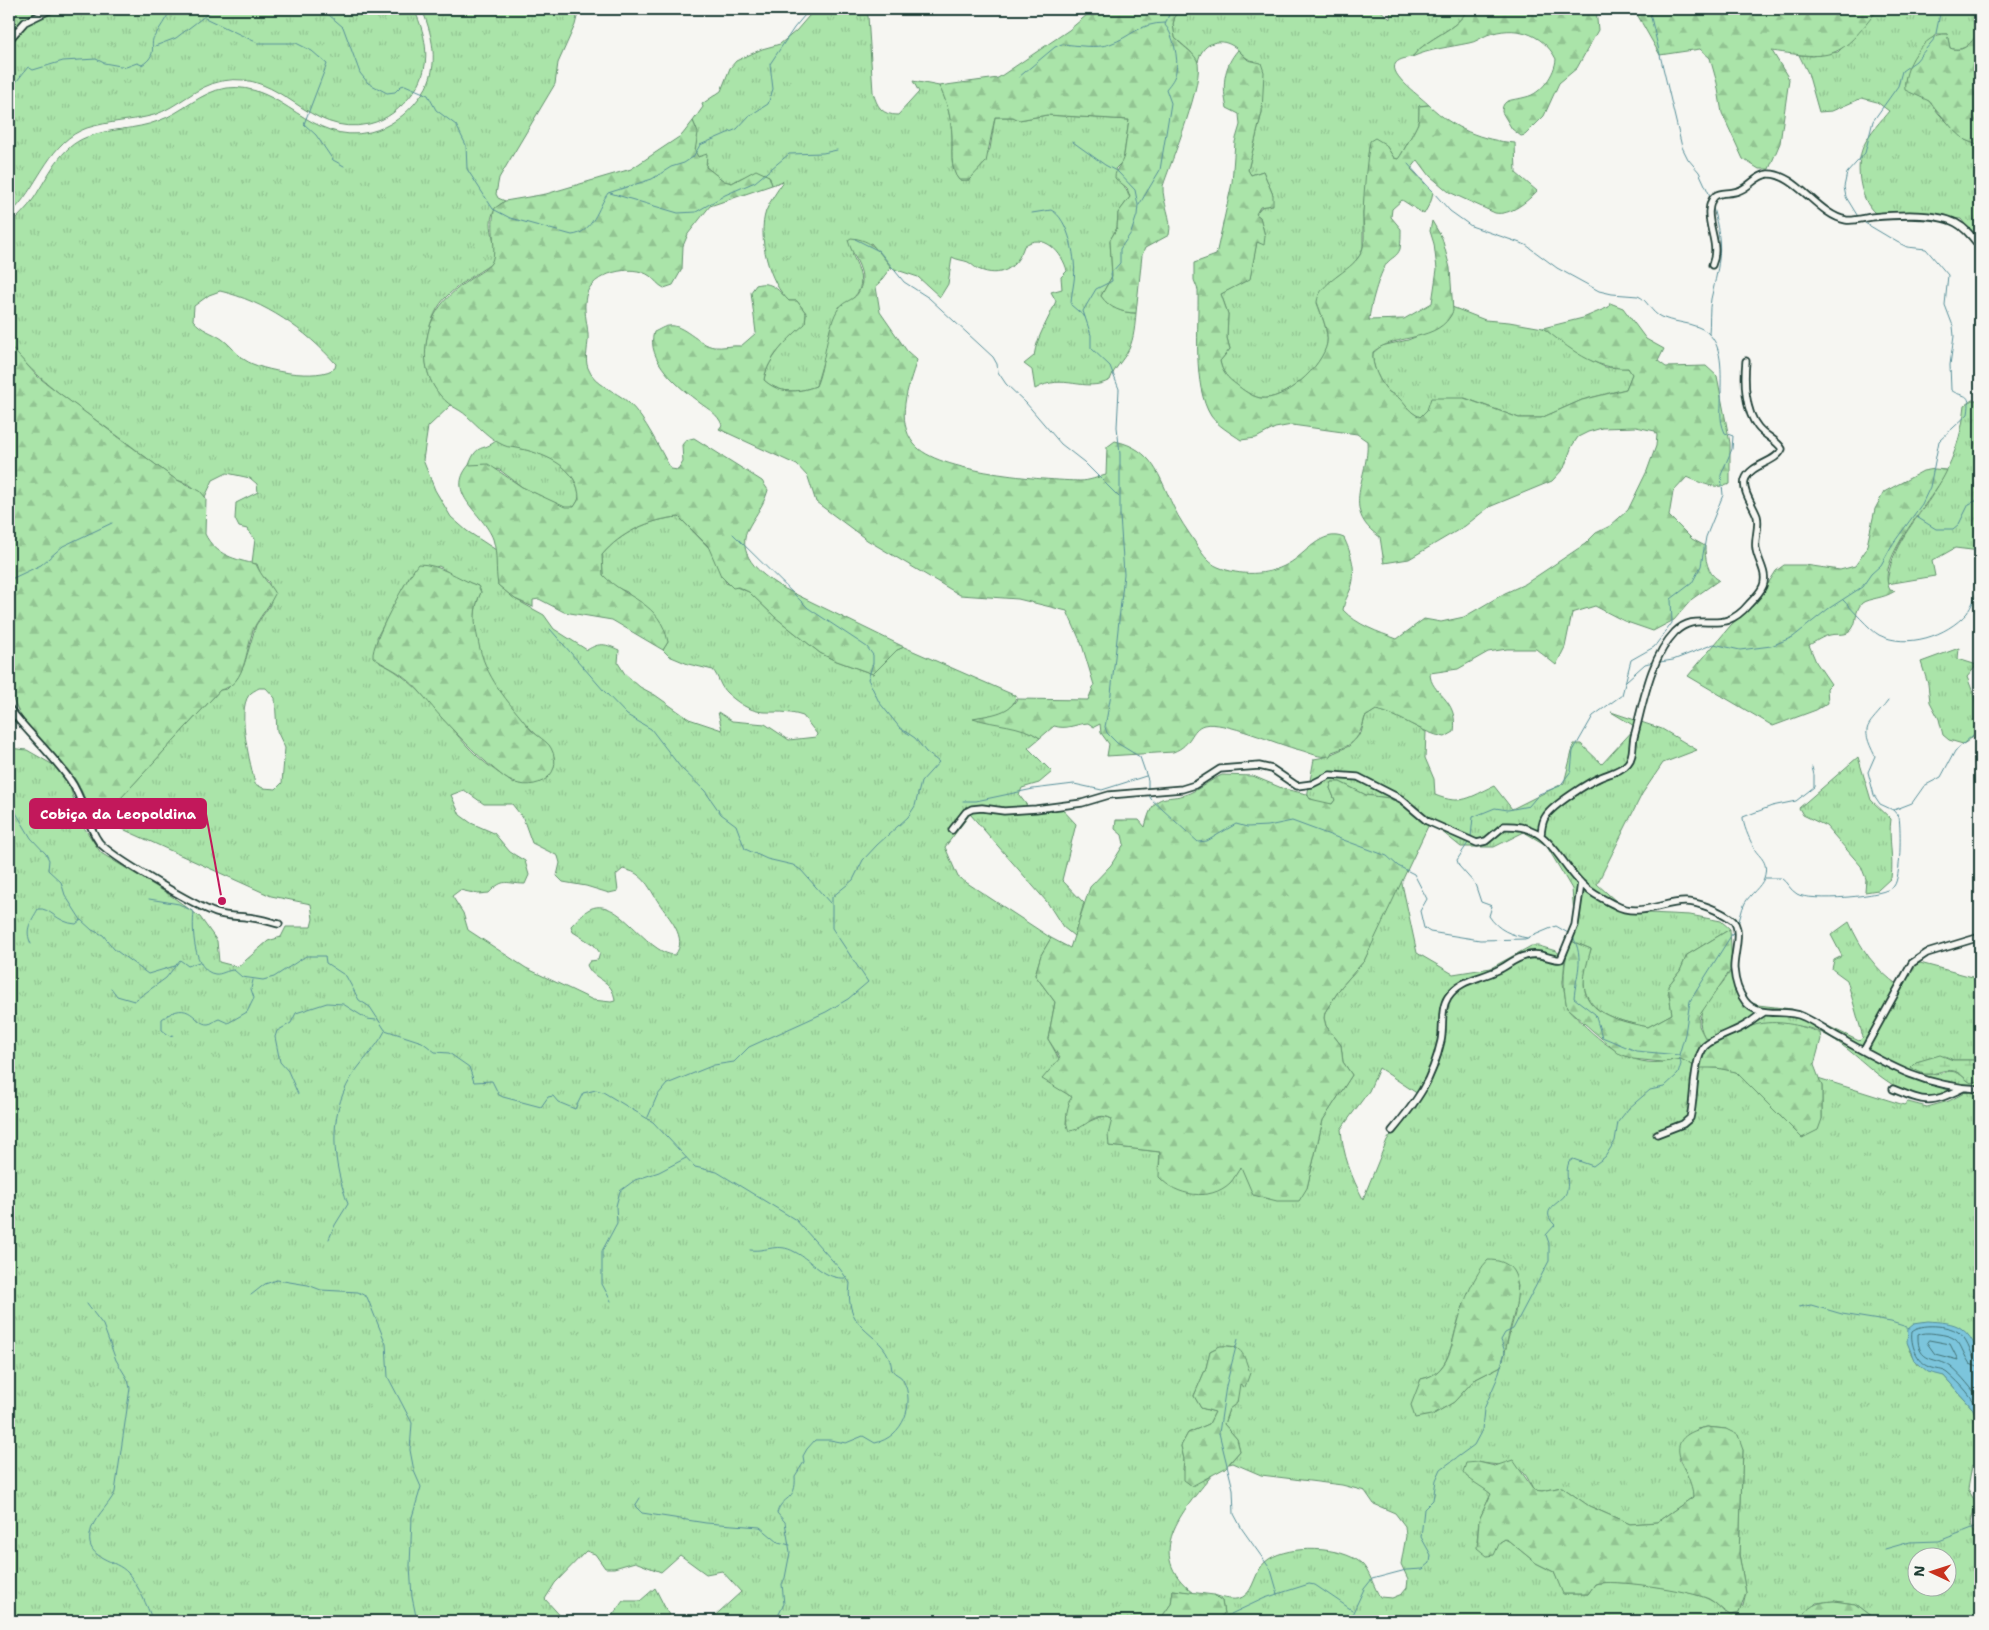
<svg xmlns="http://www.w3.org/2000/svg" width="1989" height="1630" font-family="'Shantell Sans',sans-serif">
  <defs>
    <pattern id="grass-tufts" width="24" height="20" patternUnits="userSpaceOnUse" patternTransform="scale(1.25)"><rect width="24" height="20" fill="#aae4a9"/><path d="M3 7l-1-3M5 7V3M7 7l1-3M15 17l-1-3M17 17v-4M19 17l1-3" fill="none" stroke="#92c492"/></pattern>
    <pattern id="forest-firs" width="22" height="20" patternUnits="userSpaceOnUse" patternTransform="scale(1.25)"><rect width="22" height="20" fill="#aae4a9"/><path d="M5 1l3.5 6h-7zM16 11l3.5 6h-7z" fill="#92c492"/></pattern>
    <pattern id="wetland-marsh" width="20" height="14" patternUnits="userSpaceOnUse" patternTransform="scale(1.25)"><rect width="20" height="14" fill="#aae4a9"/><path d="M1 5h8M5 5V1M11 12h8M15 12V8" fill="none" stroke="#92c492"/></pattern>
  </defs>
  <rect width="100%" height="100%" fill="#f6f6f2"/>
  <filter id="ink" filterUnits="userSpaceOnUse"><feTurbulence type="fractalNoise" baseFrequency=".02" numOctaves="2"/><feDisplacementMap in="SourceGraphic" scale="10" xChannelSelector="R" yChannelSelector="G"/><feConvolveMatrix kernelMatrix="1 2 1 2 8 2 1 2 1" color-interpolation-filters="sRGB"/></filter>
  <g filter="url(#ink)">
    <path fill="url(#grass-tufts)" stroke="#64906e" fill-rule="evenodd" d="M9,9H414C427,37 433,68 412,94C401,108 387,120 369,124C307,138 283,69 222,81C196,86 178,107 154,115C132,121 109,121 87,128C50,141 40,182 15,209L9,207Z
      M422,9H579L575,25L558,63L555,84L499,178L496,194L498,198L505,201C476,219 503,240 491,264C476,274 459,284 447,296C428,314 420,355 430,378C434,389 443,397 451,405L428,427L423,460L435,490L451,517L467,531L496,550L498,585L515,599L544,615L554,629L587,650C600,642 606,644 619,650L618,663L625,674L640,687L655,695L689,719L722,730L718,712L732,721L765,724L789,740L816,737L817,734L803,716C769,705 761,724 727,693C720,687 719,677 713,670L688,664L669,656L663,650L668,642L627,592L613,586L603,575L602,555C620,533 650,519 679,517L712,551L726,583L749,592L775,617L820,653L834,660L873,674L897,650L904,647L1016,696C1013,714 990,715 975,718L1024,728L1040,738L1028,748L1052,772L1039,783L1022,788L1019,795L1029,808H1061L1076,824L1062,880L1084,903L1074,936L1063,927L1047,902L970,814L945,847L958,877L1051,938L1041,955L1035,975L1055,1002L1048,1039C1055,1051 1073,1083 1072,1097C1072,1106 1066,1115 1066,1124C1072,1123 1080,1123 1086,1122C1097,1120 1100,1113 1112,1119L1109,1146L1160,1152L1159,1167L1230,1183L1241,1166L1259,1197L1267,1199L1307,1188L1323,1120L1352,1075L1343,1062L1341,1045L1326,1026L1324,1018L1325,1012L1341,987L1364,961L1401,879L1417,953L1453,974L1491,968L1531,946H1539L1556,951L1565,958L1563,983L1567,1008C1591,1033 1624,1067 1662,1062C1669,1062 1674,1059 1681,1059C1701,1071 1715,1065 1736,1072L1803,1138L1822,1119V1086L1818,1078L1904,1105L1908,1102L1927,1107L1949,1101L1964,1093C1952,1091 1946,1095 1935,1097C1925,1098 1914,1094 1905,1091C1867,1075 1843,1032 1799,1026C1786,1024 1767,1021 1754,1026C1733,1033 1729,1044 1705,1038C1688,1008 1721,992 1732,968L1736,969L1742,991L1750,1002L1758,1005L1792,1009L1859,1041L1863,1037L1847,980L1832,969L1834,960L1842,956L1831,935L1849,922C1861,949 1875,969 1899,986L1911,967L1920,963L1980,979V1060H1953L1945,1056L1916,1062L1922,1073L1925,1074C1946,1076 1950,1063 1968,1081L1980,1080V1366L1978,1357L1909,1350L1917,1364L1944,1376L1973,1409L1980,1424V1463L1972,1466L1968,1489L1977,1505C1970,1520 1968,1526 1980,1538V1621H1877L1855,1604L1834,1601L1816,1603L1801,1621H1215L1224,1614L1222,1601L1214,1595C1260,1612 1247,1573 1269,1559C1290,1545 1341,1546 1361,1563C1369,1570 1374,1588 1380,1597L1392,1598L1402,1594L1407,1588L1408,1579L1401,1564L1406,1536L1405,1526L1395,1513L1374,1504L1365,1491L1342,1485L1261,1475L1233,1463L1229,1464L1240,1451L1237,1439L1224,1424L1229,1409L1237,1403V1393L1240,1384L1244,1387L1236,1347C1225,1345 1219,1346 1210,1351L1206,1368L1194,1396L1201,1408L1215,1412L1209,1424L1188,1433L1181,1446L1184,1459L1183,1470L1206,1479L1212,1475C1183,1511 1142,1554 1194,1593L1173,1590L1171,1604L1159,1621H709L741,1592L722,1571L706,1574L680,1555L661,1572L635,1562L614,1568H605L595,1554L586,1551L555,1583L545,1599L565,1621H9V748L27,750L55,766L69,784L81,823L101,853L170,895L200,917L217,941L219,962L238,967L268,941L281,937L286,927H311L313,919L311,904L271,896L116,826L105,815L220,690L227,689L237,679L244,665L256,625L270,605L269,582L261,575L257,564L252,563L255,539L247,529L239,527L235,519L236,503L258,492L257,484L250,478L227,473L213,480L205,497L190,485L175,479C154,464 133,447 111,431C75,405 37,380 9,345V227C17,217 27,209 34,198C49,175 60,147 87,137C110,128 135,130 158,121C182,113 200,92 226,88C282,81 310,146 370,132C390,127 406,115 419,98C441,71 434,39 422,9ZM220,291C264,301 306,330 336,364L335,368C319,381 261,371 245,360C236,354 231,345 222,339C212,332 202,331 193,320L194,306L209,295ZM439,566L458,579L478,586L481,592C456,646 509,714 550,746L514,784C502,775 488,766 477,756C445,726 421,681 380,663L377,637L410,575ZM259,688H266L275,698L277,731L285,748L282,783L276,789L263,788L255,784C251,765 236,712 249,695C251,692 256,690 259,688ZM464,790L484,804H512L523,818L532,843L558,856L560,863L557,876L563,882L586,886L609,893L618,891L616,875L623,869C629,871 633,871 638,875C648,882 652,893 659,903C668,917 689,938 675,955C644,954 616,888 585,912C580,916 576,921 571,926L573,932L594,945L600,953L598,960L590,961L587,965C593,981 613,978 615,1001L611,1002L593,1000L526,968L468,930L463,913L452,896L460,890L478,894L489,893C504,877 506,884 525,884L529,875L525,861L510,852L494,833L471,823L460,815L451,795ZM1379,1068L1421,1096L1387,1140L1363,1199C1351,1176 1343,1155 1341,1129L1369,1091ZM1512,1270L1518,1286L1515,1313L1501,1366L1474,1380L1454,1402L1432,1415L1421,1379C1450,1374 1451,1343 1458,1321C1463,1307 1469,1294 1474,1281ZM1707,1427L1726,1429L1743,1449L1739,1554L1746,1593L1743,1606L1725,1613C1721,1608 1716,1603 1710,1600C1694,1590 1612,1578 1595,1584L1588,1594H1564L1554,1572L1536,1563L1509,1541L1505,1539L1500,1542L1477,1541L1479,1520L1491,1494L1474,1480L1466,1476L1478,1462C1493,1466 1512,1463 1524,1473C1528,1477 1531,1486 1534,1490L1542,1491L1562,1487L1589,1506L1630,1524L1657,1522L1693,1497V1486L1679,1459L1697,1429ZM1916,1558H1946V1588H1916Z
      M815,9H864L868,16L873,92C877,107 882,115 898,115L919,92L913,81L939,86C947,100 951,118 952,135C953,149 949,168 959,180H970L990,149L995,117H1013L1019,120L1047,115L1129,120L1123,161L1115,169L1130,197L1118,213L1117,228L1110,240L1112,276L1101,296C1110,307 1121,313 1136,313C1135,325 1134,338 1129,349C1123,361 1114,368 1110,380C1084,394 1064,372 1035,389L1032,370L1024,364L1034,356C1037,336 1048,321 1056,301L1051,292L1062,289L1061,277L1067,271C1063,253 1043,231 1024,246C1017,268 1001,279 978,269C974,267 972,264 968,262C963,260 957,260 952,257L948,284L940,297L918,277L891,268L871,243L852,254C864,278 867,294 839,307L816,386C798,393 779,394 764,380C767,358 790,337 805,323L806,313L797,301H789C769,283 757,237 766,211C770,200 778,191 783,181L772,185L769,176C755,171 743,176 732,183L724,181L706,167L707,162C686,151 699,147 697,132C697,128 694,124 693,121L703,107L702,104L721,91L730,68L736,61L762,49L780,44L796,31Z
      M1177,9H1379L1390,19L1391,9H1468C1456,32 1428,36 1412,57C1369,62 1417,93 1429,105L1419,106C1419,112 1419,118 1418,123C1417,126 1400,158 1398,159L1394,158L1385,144L1369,146L1363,213V247L1360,255L1349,269L1336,277L1317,303C1321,314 1329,332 1327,344C1323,366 1284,402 1260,398C1251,396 1243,390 1236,385C1227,378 1222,372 1220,361L1230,349L1227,338L1228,314L1221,294L1250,278L1257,241L1265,236L1260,217L1255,214L1273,195L1263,171L1251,175L1248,170L1262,112L1255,61C1244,60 1242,51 1233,46C1217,36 1201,45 1198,62L1191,52L1175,38L1173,24Z
      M1878,9H1980C1980,15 1982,23 1980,29C1977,42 1962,53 1950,48L1947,34H1936C1924,49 1904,67 1905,86L1929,101L1939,114L1965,140L1980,146V244L1961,219L1908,213H1875C1859,199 1854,162 1865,143C1871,131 1881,121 1889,111L1877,102L1862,98L1832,111L1819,112L1808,73L1799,55L1812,56L1838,52Z
      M1452,307L1485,320L1509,322L1543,328L1592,361L1605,367L1628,368L1632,374L1626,389L1582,400L1541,418H1519L1465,398L1427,410L1420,417C1409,412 1407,406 1399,399C1397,396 1392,394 1389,392C1380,383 1371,365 1373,353L1381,346L1408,340L1441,326L1451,315Z
      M1972,400H1980V551L1955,548L1932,561L1935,576L1887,584C1891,544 1915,523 1935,491C1952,464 1962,436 1965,405Z
      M497,440C505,447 512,446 522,449C545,454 567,462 577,486C580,495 580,499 574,507L565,508L522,487L500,470L469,465C478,441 482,453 497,440Z
      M1959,648L1958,659L1977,665L1967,677C1976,700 1989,731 1963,744L1949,740L1943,735L1939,719L1930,702L1928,684L1921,662Z
      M1376,710L1390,713L1426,732L1425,758L1434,779L1435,795C1462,806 1470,797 1494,786L1512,809L1564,783L1574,744H1581L1602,764L1636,727L1611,712L1662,729L1697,750L1663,763L1642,794L1597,884L1628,912L1690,915L1721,921L1730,929L1687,955L1680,971L1668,986L1672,1014L1648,1027C1624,1022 1586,1015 1584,984C1583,973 1588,960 1591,949L1571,941L1574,914L1572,889L1546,845L1524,832L1494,847H1461L1430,822L1389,798L1366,795L1340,782H1332L1330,788L1335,800L1332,804H1323L1307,797L1314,759L1325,757L1349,746L1361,733L1365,717Z
      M1858,757L1871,800L1891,819C1888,839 1894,858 1891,878L1878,890L1865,892L1866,879L1861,866L1826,826L1803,815L1799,808Z
      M655,1588L672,1621H608L623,1601H640Z"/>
    <path fill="url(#forest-firs)" stroke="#64906e" d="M1094,9H1177L1173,24L1175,38C1182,46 1192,51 1197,60C1206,78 1170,164 1163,186C1162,203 1173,218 1169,235L1145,248L1142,255L1136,313C1122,313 1109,308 1101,296L1112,276L1110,240L1117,228L1118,213L1130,197L1127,188L1115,178C1115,168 1122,165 1124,155L1129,120L1047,115L1019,120L1013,117H995L986,162L969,180H959C949,169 953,149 952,135C951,118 947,101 939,86L998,78L1069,30Z
      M1468,9H1539L1556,12L1568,9H1596L1598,30L1577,68L1559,83L1544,116L1525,135L1521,136L1512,129L1502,112C1502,108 1503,104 1506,102C1511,99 1520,99 1526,97C1541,94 1555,74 1556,59C1542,32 1514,25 1487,35C1480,38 1476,42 1469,43C1450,47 1430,49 1412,57C1428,36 1456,32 1468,9Z
      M1634,9H1878C1839,60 1833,60 1772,51L1789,79L1780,143L1769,169H1759L1743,159L1722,113L1717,83L1710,58L1700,49L1660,55Z
      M1980,30V146L1965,140L1953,129L1929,101L1905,90C1902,69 1924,32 1947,34L1950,48C1965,54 1972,41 1980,30Z
      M1238,50L1248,60L1261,63L1264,72L1262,112L1248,170L1251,175L1263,171L1273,195V205L1260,207L1256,214L1260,217L1265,236L1264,245L1257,242L1250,279L1221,294L1228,314L1227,338L1230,349L1220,361C1222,372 1227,378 1237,385C1243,390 1251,396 1260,398C1284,402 1323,366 1327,343C1329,332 1321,314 1317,302C1319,282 1350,272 1360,255C1367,244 1363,226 1363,214C1364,190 1366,164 1370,141L1375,138L1385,144L1394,158L1398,159C1400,158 1417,126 1418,123C1419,118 1419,112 1419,106L1429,105C1454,129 1481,140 1515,143L1516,173L1537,191C1528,201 1510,216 1495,213L1449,192L1430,176L1418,160L1411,169L1433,192L1431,201L1424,214L1402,200L1392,209L1391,217L1401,229C1401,235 1401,242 1400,249C1397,257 1392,257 1387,263C1379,274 1370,307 1369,320L1404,319L1432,303L1437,269L1434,244L1430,231L1432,221L1442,238L1450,268L1453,311C1440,343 1395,333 1373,352C1371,365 1380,383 1389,392C1392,394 1397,396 1399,398C1407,406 1409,412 1420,417L1427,410L1431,398H1464L1519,418H1541L1582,400L1626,389L1632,374L1628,368C1594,370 1569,348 1543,328L1583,318L1609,307L1610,303L1623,308L1646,339L1664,349L1658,361L1666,367L1706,366L1717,376L1730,443V484C1715,490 1701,483 1687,477L1673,492L1669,516L1692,539L1705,546C1705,558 1707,574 1719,580L1692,599L1674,620L1653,631L1624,621L1595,606L1572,613L1565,647L1556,665L1536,649H1507L1488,652L1458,669L1430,673C1430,695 1459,697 1454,732L1445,737C1420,733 1401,715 1376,710L1365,717C1359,739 1354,745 1332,752L1330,756C1318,758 1311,753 1300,750C1278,745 1224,720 1204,725C1190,729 1193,745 1173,752L1107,756L1109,744L1101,733L1100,724L1094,727L1088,723C1075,724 1067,730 1054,726L1040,738C1020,724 996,726 973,718C989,715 1008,714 1017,699L1088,700L1094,685L1082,645L1067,611L1018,599L960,595L867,540L816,502L808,477L797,465L719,429L722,425C718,414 708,409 700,403C679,387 645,360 654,332C659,330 664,326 669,326C682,323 699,345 714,347C723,348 731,345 741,346L756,333L751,292L756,285C772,280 779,291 789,301H797L806,313L805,324C790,337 767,358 764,380C779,394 798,393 816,386C825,366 827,323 839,308C846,298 860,302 862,280C863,267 851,253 848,240L851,238C873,240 878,251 891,267L876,287L880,312L907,351L917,360C908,387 895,420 914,444C937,473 1044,480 1080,481C1089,481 1098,477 1106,475L1107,447L1115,441C1153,449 1159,476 1173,506C1179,519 1187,530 1195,542C1200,551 1208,563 1218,567C1240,576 1267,576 1288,564C1305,555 1322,528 1344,538C1351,553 1357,571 1351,588C1348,596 1344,601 1343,610C1357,625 1378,632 1397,639L1424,619L1441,622L1464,617L1505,593L1525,584L1585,544L1596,533L1610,526L1628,510L1647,471L1656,446L1657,435L1655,431L1636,427L1602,428L1588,432L1578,437L1572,446L1564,468L1552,481L1489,507L1465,526L1409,559L1384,563L1380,537C1339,510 1370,477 1367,441L1357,434L1292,425L1275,428L1256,438L1241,440C1231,433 1218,426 1211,416C1192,386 1199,325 1198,290L1194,280V263L1216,255L1232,183L1235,142L1240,125L1239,114L1227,108C1222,87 1223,67 1238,50Z
      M693,121L698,133L695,151L698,157L707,154L706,167L724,181L732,183L756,170L769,176L772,185L710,206L688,234L683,246L682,269L673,285L664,288C658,285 655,280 650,276C632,263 591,273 586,296C583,310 587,321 588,334C589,344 584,358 588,368C594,385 616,391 628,402C647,420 658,447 671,469L678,470L683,462L682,445L686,440L694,438L762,481L768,490C764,504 757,513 750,525C733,553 760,574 781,587L904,647L897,650L873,674L834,660L820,653L775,617L749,592L738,587L733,588L721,576L708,546L679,517C650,519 620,533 602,555L603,575C627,600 660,601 668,642L663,650L612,620L564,612L539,599L533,600V607L515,599L498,585C495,569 498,555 493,539C483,512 444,494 469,465L488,464L522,487L565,507H574L579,499C579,468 547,455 522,449C516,447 508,448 503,445C490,439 478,426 467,416C463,412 457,409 452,406C432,392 423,369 426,346C429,312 447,295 473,277C479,273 487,269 491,263C498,253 489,225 495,208L505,201L546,194L631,169L682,135Z
      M9,345L37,376L59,393L175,479L200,491L206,498L205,534C215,555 236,560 256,564C261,576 269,583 275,594C270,605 262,614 256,624C245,644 248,685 220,690L98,823C88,810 84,793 75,779C55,749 23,732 12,696C9,685 10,673 9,662Z
      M1935,469L1947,470C1935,499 1873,559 1890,590L1895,591C1883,599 1869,598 1862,603C1854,611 1858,621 1852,629C1847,637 1838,633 1830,635C1823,636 1815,642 1809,645L1816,662L1831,684L1827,688L1828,703L1816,710L1773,726L1688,676L1731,625L1757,601L1776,571L1784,565H1805L1840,570L1855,566L1866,550L1875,509L1884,492L1923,471Z
      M418,564C440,564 457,578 478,586L481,592C473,609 474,622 478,640C485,678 507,700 531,730C537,736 547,741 551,748C567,778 529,796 504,777C481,759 461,739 441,717C430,705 420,690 408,680C397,670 384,666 373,657C371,643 407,578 418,564Z
      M1222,775L1253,776L1284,789L1307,794L1310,799L1332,804L1335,800L1330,788L1332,782H1340L1366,795L1389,798L1430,822L1364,961L1341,987L1325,1012L1324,1018L1326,1026L1341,1045L1343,1062L1352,1075L1323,1120L1307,1188L1299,1201H1277L1253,1195L1241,1167C1237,1172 1234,1179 1230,1183C1210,1202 1176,1196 1159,1177L1160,1152L1109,1146L1108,1135L1112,1119C1094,1109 1086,1130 1069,1131C1065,1122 1066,1114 1069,1104L1068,1103L1072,1097L1042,1079L1060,1058L1048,1039L1055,1002L1035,975L1041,955L1051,938L1070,948L1090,887L1111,865L1124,844L1122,835L1115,829L1116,820H1139L1145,827C1155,785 1168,805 1194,791C1204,786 1212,779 1222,775Z
      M1730,929L1732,968L1699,1016V1026L1705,1038C1730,1044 1734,1031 1755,1025C1776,1019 1801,1025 1820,1033L1821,1039L1814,1065L1822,1086V1119L1818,1130L1802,1138L1736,1072L1717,1068H1698L1681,1059L1662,1062L1633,1059L1618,1053L1567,1008C1562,984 1563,963 1571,941L1591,949C1588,960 1584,973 1584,984C1585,1015 1624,1022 1648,1027L1672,1014L1668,986L1680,971L1687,955Z
      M1488,1260C1528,1260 1518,1300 1511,1325C1507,1339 1506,1353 1501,1366L1474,1380L1454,1402L1432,1415L1415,1418L1411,1405L1421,1379C1450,1374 1451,1344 1458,1322C1463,1303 1475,1273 1488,1260Z
      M1220,1346C1243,1345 1243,1353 1250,1373L1245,1387L1240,1384L1237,1403L1229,1409L1224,1424L1237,1439L1240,1451L1225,1468L1192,1486L1184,1480V1459L1181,1446L1188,1433L1209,1424L1215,1412L1201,1408L1194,1396L1206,1368L1210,1351Z
      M1707,1427L1726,1429L1738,1435L1743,1449L1739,1554L1746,1593L1739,1613L1730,1615C1722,1611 1717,1603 1709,1599C1691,1591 1612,1578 1595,1584L1588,1594H1563L1554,1572L1536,1563L1509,1541L1505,1539L1500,1542L1494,1555L1487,1556L1477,1548L1479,1520L1491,1494C1483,1487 1468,1480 1463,1472L1466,1463L1478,1462L1495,1466L1513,1460L1534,1490L1542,1491L1562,1487L1589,1506L1630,1524L1657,1522L1693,1497C1693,1469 1653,1440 1707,1427Z
      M1173,1590L1214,1595L1222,1601L1224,1614L1215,1621H1159L1171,1604Z
      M1834,1601L1855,1604L1877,1621H1801C1807,1605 1818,1602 1834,1601Z"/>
    <path fill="url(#wetland-marsh)" stroke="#64906e" d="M1940,1055L1953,1060H1980V1080L1971,1083C1965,1079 1961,1073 1954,1071C1936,1067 1933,1083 1911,1067L1916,1062Z"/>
    <path fill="#7cc5dc" stroke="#578f99" d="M1928,1321C1939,1322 1954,1322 1962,1329C1988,1349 1980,1395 1980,1424L1973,1409L1944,1376L1928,1372L1914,1360L1907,1342L1908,1328L1914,1323Z"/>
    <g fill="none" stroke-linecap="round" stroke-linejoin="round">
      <path stroke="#447377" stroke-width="1" d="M1929,1340L1950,1344L1958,1360L1935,1354L1927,1343Z
        M1980,1362L1974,1359C1970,1350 1967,1338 1958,1332C1948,1325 1921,1323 1912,1331C1910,1344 1917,1362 1930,1367C1936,1370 1943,1369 1948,1373C1960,1383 1974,1398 1980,1413
        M1980,1368L1970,1364C1958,1346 1963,1337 1938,1334C1931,1333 1925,1332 1918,1335C1917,1365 1937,1356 1951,1367C1962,1376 1972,1389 1980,1400"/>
      <path stroke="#578f99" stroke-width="1" d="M322,9L343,27L360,73L368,83L387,93L395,92L401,86L405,85L428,95L436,110L456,125L466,145L467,169L493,209L510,218L572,235C593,233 598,207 608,193L652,179L671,167L684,163L693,157L700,145L737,129L749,116L768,104L773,89L770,64L794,28L810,9
        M1649,9L1682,147L1688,159L1699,172L1711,198
        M205,18L258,43H296L312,51L327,64L304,124L316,135L333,160L344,166
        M155,46L176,38L214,9
        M1019,77L1055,47L1062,44C1076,45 1096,49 1110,44C1131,37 1139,23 1165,23
        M9,91L28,67L33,70L63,61L96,59L104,63L126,67L137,63L142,65C159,54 149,45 154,37C160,28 166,19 171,9
        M1073,142L1105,165L1118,172L1135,190L1138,205L1137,215L1131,233L1120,249V263L1111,273L1112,281L1096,289L1083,311L1091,335V348L1110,366L1119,389L1117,427L1120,454V516L1124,574L1111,694L1105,727L1107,733L1117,743L1140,757L1148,780V789
        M1408,164L1450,211L1471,226L1526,245L1557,268L1599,291L1612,294L1638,296C1648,300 1650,312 1661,317C1672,322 1686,322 1698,327C1724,337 1721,369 1721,392C1722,407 1718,418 1725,433L1733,436L1732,449L1721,475L1723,495L1706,537L1701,566L1692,583L1671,599L1672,623L1654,647L1631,660L1622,695L1593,716L1573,751L1571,771L1560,786L1539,794L1529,806L1508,810L1495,808L1473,817L1471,837
        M610,193L678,213L696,212L725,195L755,182L789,154L823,153L837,150
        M1139,205L1160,170L1171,103L1166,89C1171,83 1175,78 1176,71C1179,60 1173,33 1165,25L1171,9
        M1032,213L1051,210C1069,218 1077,262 1074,281C1073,289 1071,297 1071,305L1085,317
        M1857,215L1846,197L1844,187L1847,173L1865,153L1873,121L1898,86L1902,71L1916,61L1935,38L1941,9
        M855,239L879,251L904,282L929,298L993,357L997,364L998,372L1006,384L1026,403L1061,444L1084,462L1119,497
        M1709,334C1710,323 1709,310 1711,299C1720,260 1724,248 1713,208
        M1915,516L1936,529H1953L1959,524L1969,504L1980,499
        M9,580L41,565L63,546L112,523
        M1843,600C1851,608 1870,630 1879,635C1907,649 1947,636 1967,613C1972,606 1975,596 1980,590
        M550,629L604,691L627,715L651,729L681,768L705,791L721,814L736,825L745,849L767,859L793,865L801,870L830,903
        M1660,662L1673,660L1714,644L1740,650L1771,646L1793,637L1828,609L1862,587L1871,574L1881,565L1892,545L1922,504L1930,487L1939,441L1968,414C1972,390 1963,399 1951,390L1950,365L1954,336L1953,326L1945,305L1948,275L1926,249L1907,247L1897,242L1865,223
        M1980,666V681
        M1626,681L1645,664L1653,662
        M1148,793L1151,799L1198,842L1207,841L1236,824L1247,827L1268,826L1292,821L1387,856L1398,866L1414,874L1427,899L1420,911L1424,928L1430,932L1480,940L1525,939L1556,926L1568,933
        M9,801L31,838L46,854L49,860L48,870L61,882L65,895L81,920L92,930L103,935L114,949L148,974L175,966
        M963,801H976L1033,789L1074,784L1102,790L1146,776
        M1894,810L1912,803L1924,786L1941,777L1955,751L1980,729
        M1468,843L1457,860L1459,866L1475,884L1481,902L1492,906L1489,916C1498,930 1511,935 1527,938
        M1765,878H1781C1787,882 1790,890 1797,894C1809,902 1886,897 1894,886C1901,877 1901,829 1899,817L1893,810L1880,804L1874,795L1868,772L1875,756C1859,724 1868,728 1888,701
        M149,899L179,904L194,912C192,928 193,971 215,974C221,975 227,970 234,970L242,977L263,980L274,977L306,956H325L326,963L346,976L359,1000L370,1007L385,1030L422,1042L435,1052L449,1053L469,1067L474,1082L492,1081L499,1095L503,1097L541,1107L548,1097L553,1096L558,1102L575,1109L583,1093L596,1090L603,1092L653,1122L695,1167L717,1172L796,1220L840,1269L850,1283C843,1338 888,1329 892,1370C895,1375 901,1375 903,1380C916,1404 903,1437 875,1443L863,1436L846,1443L830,1440H815L807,1449L803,1456L804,1462L795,1476C797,1502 782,1495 777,1513L785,1522L790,1552L785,1578L782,1584L784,1604L778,1616V1621
        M1737,926C1741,918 1741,910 1745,903C1750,894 1761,887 1764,878C1770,859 1757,857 1753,846C1749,838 1743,825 1743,817L1772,806L1796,801L1814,787V775L1812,767
        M1573,937C1585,959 1576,975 1574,998L1595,1014L1602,1037L1636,1051L1679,1055
        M31,944C24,929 31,922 38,909C50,907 57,923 76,924L81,920
        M111,988L117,996L134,1001L166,978L180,960L188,966L199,962
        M173,1035L170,1036L162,1030V1019C191,997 194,1025 208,1024C212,1024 215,1020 219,1019L228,1023L247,1012L254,998L251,989L253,980
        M298,1094L288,1071L280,1062L275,1037L277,1031L291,1023L296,1013L327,1003L343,1004L367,1019L376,1020
        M648,1117L657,1096L667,1084L714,1065L734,1062L749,1047L826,1012L848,999L868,982L832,928V897L853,880L863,860L877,845L908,817L915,806L921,782L939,762L926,752L915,738L900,728L879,702L868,679L873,663V655L867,647L808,608L733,534
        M329,1239L335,1225L348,1204C333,1164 327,1117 351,1078C361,1061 376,1049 385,1031
        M750,1250C768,1252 777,1242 795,1252C813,1261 824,1280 846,1278
        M251,1295L265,1284L277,1280L308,1285L321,1290L358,1292L367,1297L386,1344L388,1377L412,1423L410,1450L414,1471L421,1487L412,1517L410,1566L412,1597L417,1621
        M611,1301L602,1284V1251L617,1223L616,1206L620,1191L635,1180L659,1172L686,1158
        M87,1304L103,1325L116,1360L128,1380L130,1388L115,1492C109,1506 92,1518 90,1535C86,1560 116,1559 128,1573C140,1588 146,1604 153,1621
        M1799,1307L1811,1305L1842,1314L1891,1322L1910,1328
        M1238,1339L1226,1386L1219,1433L1233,1489L1234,1514L1242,1529L1271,1570L1278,1594
        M640,1498L635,1506L642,1513L706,1523L760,1527L778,1542L790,1545
        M1885,1549L1910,1542L1939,1541L1980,1525
        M1216,1621L1265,1598L1309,1584L1315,1585L1352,1610
        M1349,1621L1364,1589L1372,1579L1406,1570L1423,1569L1430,1563L1431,1555L1421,1537L1424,1509L1433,1500L1436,1480L1441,1469L1474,1445L1482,1430L1484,1409L1497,1379L1505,1352L1501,1340L1505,1333L1513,1329L1549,1261V1243L1546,1235L1555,1225C1536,1207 1565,1204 1567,1190C1569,1180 1565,1172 1569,1162L1573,1159L1593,1166L1605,1157L1615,1141L1618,1122L1629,1108L1650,1090L1664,1087L1678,1074L1681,1064L1679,1055L1685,1034L1690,1001L1734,931"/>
      <g stroke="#1f3d34" stroke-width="9">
        <path id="street" d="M9,40L25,22L52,9
          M1712,265C1720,246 1709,231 1709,212C1711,187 1725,196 1738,191C1749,188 1756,175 1768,174C1796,173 1818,215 1846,220C1855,221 1864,218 1872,217C1895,215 1935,212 1956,223C1966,228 1973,238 1980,247
          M9,708C28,733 52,754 70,780C84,799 86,824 99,842C111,857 196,906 216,913C228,917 240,916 253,918C262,919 270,922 279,924
          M952,830L966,812L972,809L982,808L1004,811L1036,809L1082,803L1109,795L1182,789L1195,785L1220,769L1259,766L1272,769L1297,786L1312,784L1330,775L1358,777L1401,799L1427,821L1477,843L1486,841L1504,826C1549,824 1554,855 1581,883C1590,893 1603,899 1615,905C1638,918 1662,902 1685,902C1699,902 1720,911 1731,919C1744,927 1733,956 1734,969C1735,981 1738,992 1745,1001C1759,1020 1785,1007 1804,1017C1817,1023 1828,1032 1840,1038C1888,1065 1924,1087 1980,1089
          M1541,834C1542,827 1542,821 1546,816C1553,805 1589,782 1601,777C1610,773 1622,771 1628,763C1634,756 1632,746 1634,737C1643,704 1650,658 1675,632C1700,608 1720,639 1749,604C1754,599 1760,593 1763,586C1768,573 1758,562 1756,549C1754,538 1760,527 1757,516C1753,505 1742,491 1745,480C1750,464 1776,463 1782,449C1777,440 1765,436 1758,427C1745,411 1744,382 1746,361
          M1864,1050L1912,963L1927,953L1980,937
          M1893,1089C1927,1103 1930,1104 1963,1088
          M1392,1131C1417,1101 1432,1081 1441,1041C1444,1027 1440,1009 1448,997C1460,979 1480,979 1498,970C1507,966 1515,958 1525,956C1540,951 1553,961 1561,959L1575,925L1581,883
          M1657,1134L1683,1124L1690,1118C1695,1099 1692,1061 1705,1046C1714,1037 1736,1032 1747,1024C1753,1021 1757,1016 1763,1013"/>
      </g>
      <use href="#street" stroke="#f6f6f2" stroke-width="5.5"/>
    </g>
  </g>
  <path fill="none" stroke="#c2185b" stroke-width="2" d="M222 901L206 814"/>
  <circle fill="#c2185b" stroke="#f6f6f2" stroke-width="2" cx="222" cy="901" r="5"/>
  <rect fill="#c2185b" stroke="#c2185b" stroke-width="2" x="30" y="799" width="176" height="29" rx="5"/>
  <g font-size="14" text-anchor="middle" font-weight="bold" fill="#fff">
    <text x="118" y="819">Cobiça da Leopoldina</text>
  </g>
  <rect width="1989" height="1630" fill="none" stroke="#f6f6f2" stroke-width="30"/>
  <rect x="15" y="15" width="1959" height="1600" fill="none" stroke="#1f3d34" stroke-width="2" filter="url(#ink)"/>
  <g transform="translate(1932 1572) rotate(274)"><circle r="24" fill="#f6f6f2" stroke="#a0aca6"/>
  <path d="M0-4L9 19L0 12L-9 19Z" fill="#c8321e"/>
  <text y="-8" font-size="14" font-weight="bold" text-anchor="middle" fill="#1f3d34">N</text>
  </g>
</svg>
